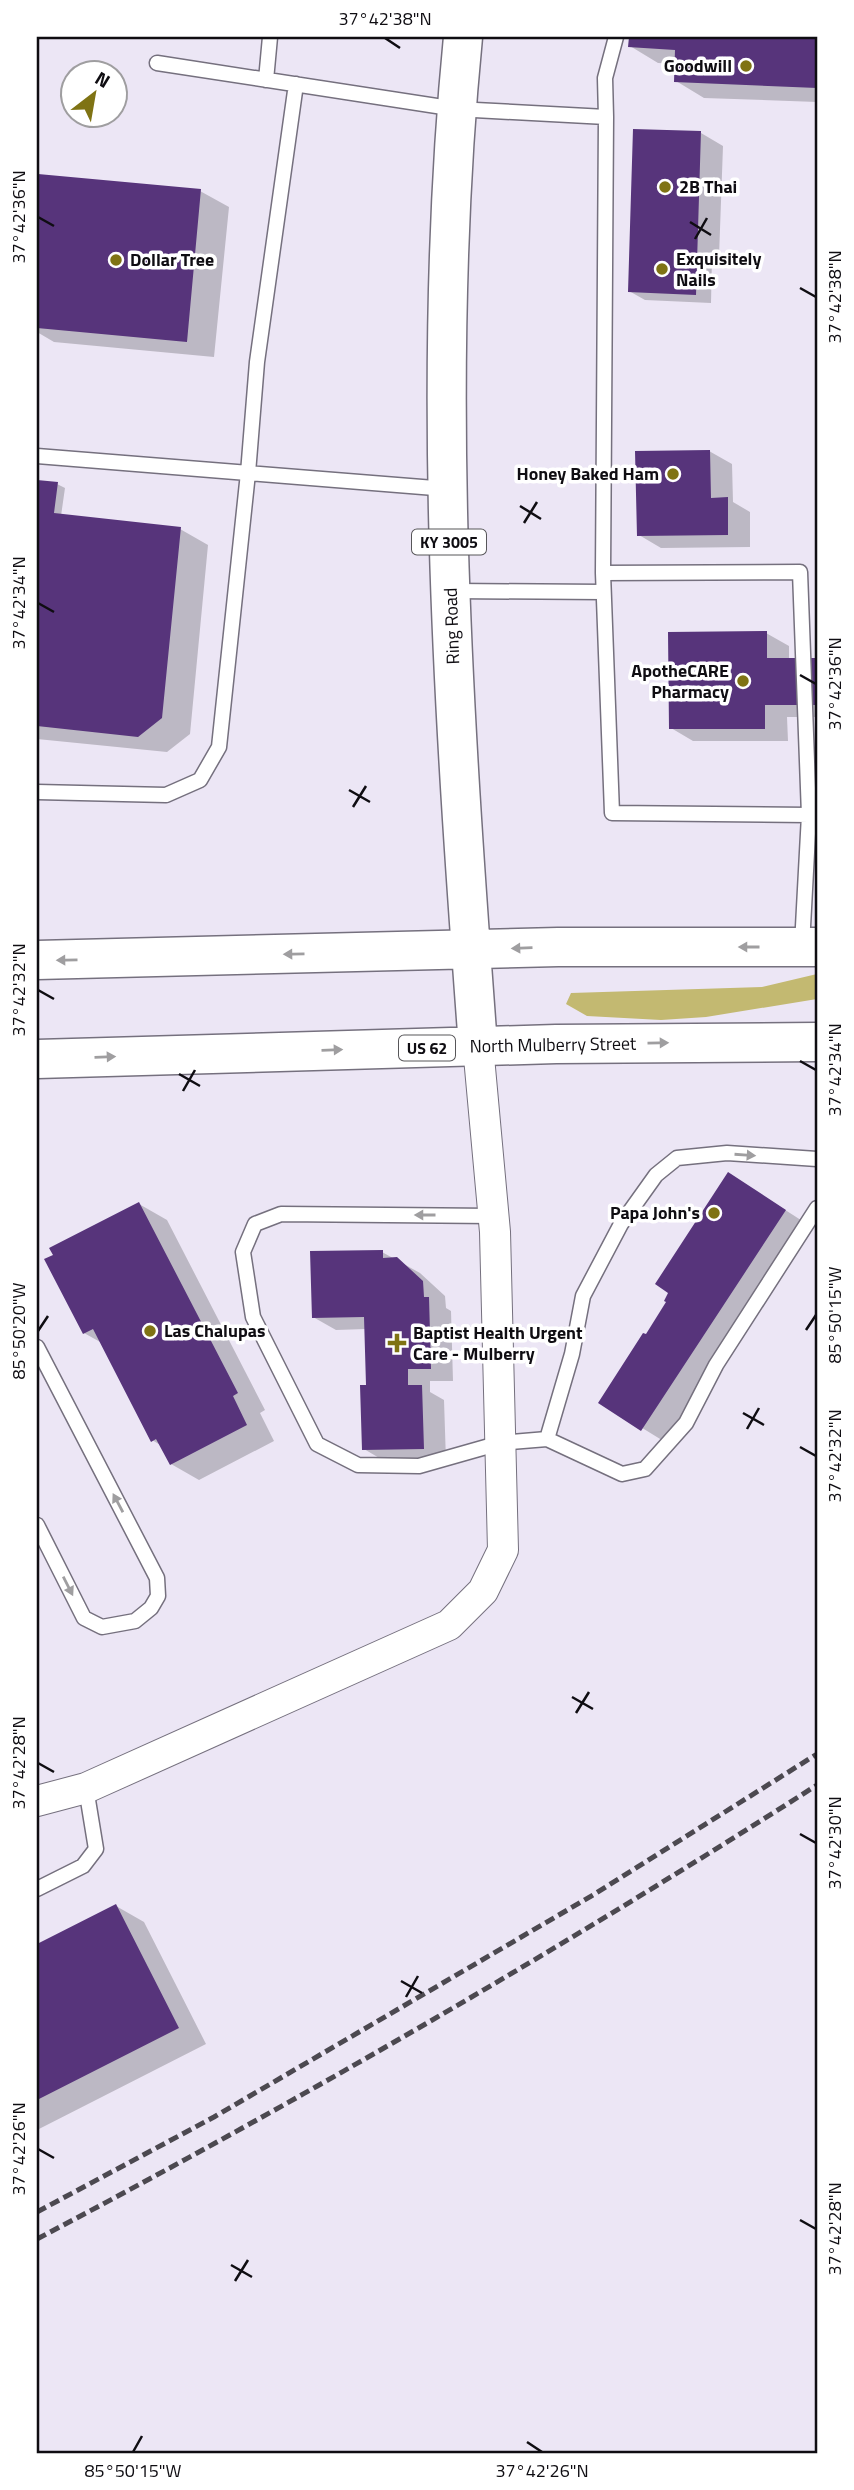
<svg xmlns="http://www.w3.org/2000/svg" width="854" height="2490" font-family="'Titillium Web',sans-serif">
  <rect width="100%" height="100%" fill="#ece6f5"/>
  <path fill="#c3b971" d="M817,974V999L706,1017L661,1020L587,1016L566,1004L571,993L762,987Z"/>
  <path fill="#0003" d="M631,37H817V102L704,98L676,81V64L658,63L630,46Z
    M701,133L723,146L719,257H712L711,303L645,300L629,291Z
    M40,175L200,191L229,207L214,357L54,342L37,332V212Z
    M709,451L732,464L733,502L750,512V547L661,548L639,535Z
    M37,482L57,484L65,488L61,516L180,529L208,545L190,734L167,752L37,739Z
    M766,633L789,646V660L817,659V717H787L788,741H693L671,728Z
    M751,1188L807,1224L665,1442L600,1402Z
    M139,1204L167,1220L265,1410L260,1413L274,1441L199,1480L171,1464L162,1446L152,1440L102,1343L84,1333L55,1256Z
    M382,1252L420,1273L445,1296L446,1308L451,1311L453,1381H430V1392L444,1400L446,1461L386,1462L364,1449L367,1387L366,1329L336,1330L313,1317Z
    M116,1906L144,1922L206,2044L37,2130V1946Z"/>
  <path fill="#57347b" d="M629,37H817V88L674,82L675,50L628,47Z
    M633,129L701,131L696,295L628,292Z
    M38,174L201,189L187,342L37,328Z
    M710,450L711,498L728,497V535L637,536L635,451Z
    M37,480L58,482L54,513L181,527L162,718L138,737L37,726Z
    M767,631V658H817V705H765V729H669L668,632Z
    M728,1172L786,1210L641,1431L598,1403L643,1333L646,1334L666,1302L664,1301L668,1293L655,1284Z
    M139,1202L238,1393L233,1396L247,1425L170,1465L156,1439L151,1442L93,1329L83,1334L44,1259L53,1255L49,1248Z
    M383,1250V1258L397,1257L423,1281L424,1297H429L431,1369H408V1385H422L424,1449L362,1450L360,1385H366L364,1317L312,1318L310,1251Z
    M116,1904L179,2028L37,2100V1944Z"/>
  <g fill="none" stroke-linecap="round" stroke-linejoin="round">
    <g stroke="#75707e" stroke-width="17">
      <path id="service" d="M157,63L456,109L606,117L605,78L616,37
        M266,80L270,37
        M606,117L603,573L612,813L809,815L802,945
        M37,456L447,489
        M603,573L800,572L809,815
        M454,591L603,592
        M37,792L166,795L200,780L219,747L248,473L257,362L296,84
        M493,1216L281,1214L255,1224L243,1252L253,1317L317,1444L358,1465L419,1466L500,1443L547,1439L622,1474L645,1469L686,1423L716,1365L817,1208
        M37,1347L157,1578L158,1596L151,1608L135,1621L102,1627L84,1618L37,1525
        M547,1439L572,1354L583,1296L621,1224L656,1175L677,1158L727,1153L817,1159
        M37,1889L83,1866L96,1849L86,1788"/>
    </g>
    <g stroke="#75707e" stroke-width="32">
      <path id="minor" d="M37,1801L86,1788L449,1625L483,1591L503,1550L495,1232L478,1046"/>
    </g>
    <g stroke="#75707e" stroke-width="41">
      <path id="primary" d="M463,37C430,373 453,711 478,1046
        M37,960L558,947H817
        M37,1059L556,1044L817,1042"/>
    </g>
    <use href="#service" stroke="#fff" stroke-width="14"/>
    <use href="#minor" stroke="#fff" stroke-width="30"/>
    <use href="#primary" stroke="#fff" stroke-width="38"/>
    <path stroke="#4c4950" stroke-width="5" stroke-dasharray="10 5" stroke-linecap="butt" d="M37,2212L214,2117L593,1895L817,1754
      M37,2239C303,2099 564,1947 817,1785"/>
  </g>
  <defs><path id="oneway-solid" d="M-6-.8H1V-3.2L6.5 0L1 3.2V.8H-6Z" transform="scale(1.75)"/></defs>
  <g fill="#9f9ea0">
    <use href="#oneway-solid" transform="translate(749 947) rotate(-180)"/>
    <use href="#oneway-solid" transform="translate(522 948) rotate(178)"/>
    <use href="#oneway-solid" transform="translate(294 954) rotate(179)"/>
    <use href="#oneway-solid" transform="translate(67 960) rotate(179)"/>
    <use href="#oneway-solid" transform="translate(658 1043) rotate(-1)"/>
    <use href="#oneway-solid" transform="translate(332 1050) rotate(-2)"/>
    <use href="#oneway-solid" transform="translate(105 1057) rotate(-2)"/>
    <use href="#oneway-solid" transform="translate(745 1155) rotate(4)"/>
    <use href="#oneway-solid" transform="translate(425 1215) rotate(-180)"/>
    <use href="#oneway-solid" transform="translate(118 1503) rotate(-118)"/>
    <use href="#oneway-solid" transform="translate(68 1586) rotate(63)"/>
  </g>
  <path fill="none" stroke="#0f0d12" stroke-width="2.5" d="M385,38L400,48M38,217L54,226M690,222L711,235M695,239L707,218M800,288L816,297M520,506L541,519M524,523L537,502M38,603L54,612M800,675L816,684M349,790L370,802M353,807L366,786M38,990L54,999M800,1061L816,1070M179,1074L200,1086M183,1091L195,1070M806,1330L816,1315M38,1331L48,1316M743,1413L764,1425M747,1429L759,1408M800,1447L816,1456M572,1697L593,1709M576,1713L589,1692M38,1763L54,1772M800,1834L816,1843M401,1981L422,1993M406,1997L418,1976M38,2149L54,2158M800,2220L816,2229M231,2265L252,2277M235,2281L248,2260M527,2442L542,2452M133,2452L142,2436"/>
  <g fill="#7f7314" stroke="#fff" stroke-width="2.5">
    <circle cx="746" cy="66" r="7"/>
    <circle cx="665" cy="187" r="7"/>
    <circle cx="116" cy="260" r="7"/>
    <circle cx="662" cy="269" r="7"/>
    <circle cx="673" cy="474" r="7"/>
    <circle cx="743" cy="681" r="7"/>
    <circle cx="714" cy="1213" r="7"/>
    <circle cx="150" cy="1331" r="7"/>
    <path d="M393.5 1332.5h7v7h7v7h-7v7h-7v-7h-7v-7h7z"/>
  </g>
  <g text-anchor="middle" stroke-width="7" stroke-linejoin="round" paint-order="stroke">
    <g fill="#fff" stroke="#575659" stroke-width="2">
      <rect x="412" y="529.5" width="74" height="25" rx="5"/>
      <rect x="399" y="1035.5" width="56" height="25" rx="5"/>
    </g>
    <g font-size="16" font-weight="bold" fill="#0f0d12">
      <text x="449" y="548">KY 3005</text>
      <text x="427" y="1054">US 62</text>
    </g>
    <g font-size="18" font-weight="bold" fill="#0f0d12" stroke="#fff" text-anchor="start">
      <text x="732" y="72" text-anchor="end">Goodwill</text>
      <text x="679" y="193">2B Thai</text>
      <text x="676" y="265">Exquisitely<tspan x="676" dy="21">Nails</tspan></text>
      <text x="130" y="266">Dollar Tree</text>
      <text x="659" y="480" text-anchor="end">Honey Baked Ham</text>
      <text x="729" y="677" text-anchor="end">ApotheCARE<tspan x="729" dy="21">Pharmacy</tspan></text>
      <text x="700" y="1219" text-anchor="end">Papa John's</text>
      <text x="164" y="1337">Las Chalupas</text>
      <text x="413" y="1339">Baptist Health Urgent<tspan x="413" dy="21">Care - Mulberry</tspan></text>
    </g>
    <g font-size="18" fill="#0f0d12" stroke="#fff">
      <text transform="translate(452 626) rotate(-92)" y="6">Ring Road</text>
      <text transform="translate(553 1045) rotate(-1)" y="6">North Mulberry Street</text>
    </g>
  </g>
  <rect width="854" height="2490" fill="none" stroke="#ffffff" stroke-width="77"/>
  <g transform="translate(94 94) rotate(31)"><circle r="33" fill="#ffffff" stroke="#9f9ea0" stroke-width="2"/>
  <path d="M0-5L12 26L0 18L-12 26Z" fill="#7f7314"/>
  <text y="-10" font-size="19" font-weight="bold" text-anchor="middle" fill="#0f0d12">N</text>
  </g>
  <rect x="38" y="38" width="778" height="2414" fill="none" stroke="#0f0d12" stroke-width="2.5"/>
  <g font-size="18" text-anchor="middle" fill="#0f0d12">
    <text x="385" y="25">37°42'38"N</text>
    <text transform="translate(19 217) rotate(-90)" y="6">37°42'36"N</text>
    <text transform="translate(835 297) rotate(-90)" y="6">37°42'38"N</text>
    <text transform="translate(19 603) rotate(-90)" y="6">37°42'34"N</text>
    <text transform="translate(835 684) rotate(-90)" y="6">37°42'36"N</text>
    <text transform="translate(19 990) rotate(-90)" y="6">37°42'32"N</text>
    <text transform="translate(835 1070) rotate(-90)" y="6">37°42'34"N</text>
    <text transform="translate(835 1315) rotate(-90)" y="6">85°50'15"W</text>
    <text transform="translate(19 1331) rotate(-90)" y="6">85°50'20"W</text>
    <text transform="translate(835 1456) rotate(-90)" y="6">37°42'32"N</text>
    <text transform="translate(19 1763) rotate(-90)" y="6">37°42'28"N</text>
    <text transform="translate(835 1843) rotate(-90)" y="6">37°42'30"N</text>
    <text transform="translate(19 2149) rotate(-90)" y="6">37°42'26"N</text>
    <text transform="translate(835 2229) rotate(-90)" y="6">37°42'28"N</text>
    <text x="133" y="2477">85°50'15"W</text>
    <text x="542" y="2477">37°42'26"N</text>
  </g>
</svg>
